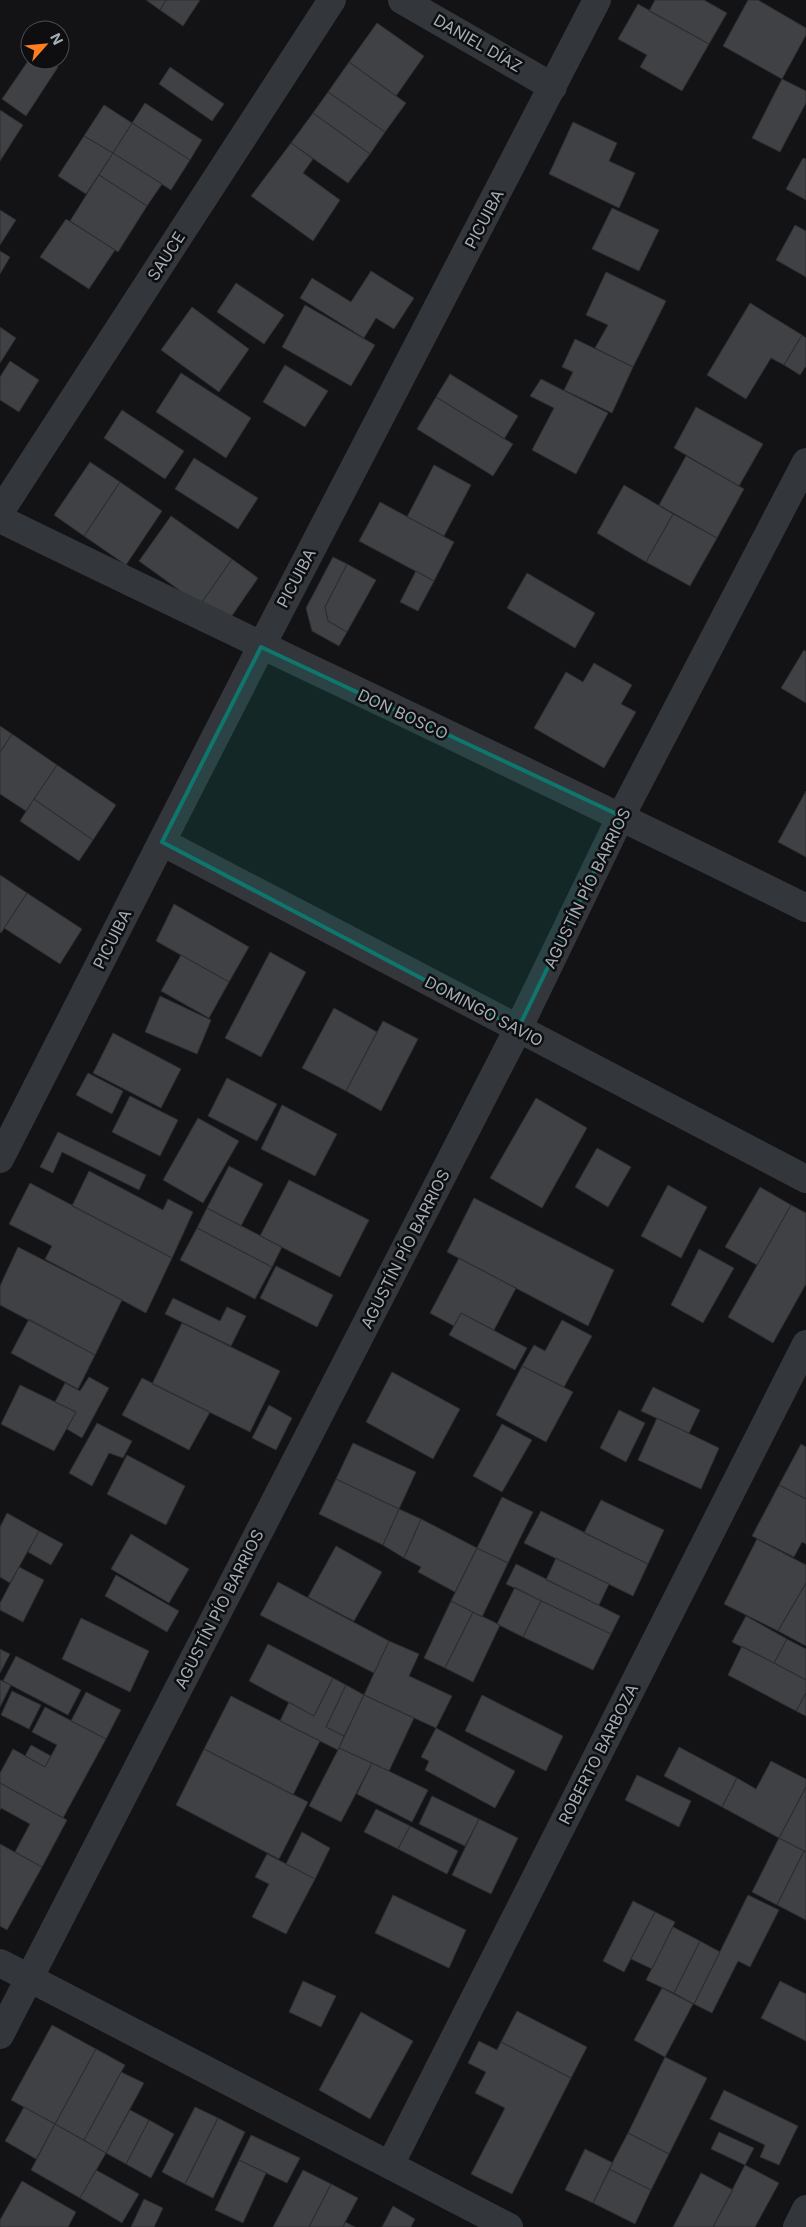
<svg xmlns="http://www.w3.org/2000/svg" width="806" height="2227" font-family="Inter,sans-serif">
  <rect width="100%" height="100%" fill="#131315"/>
  <path fill="#3f4145" stroke="#2d2e31" d="M146,0H166L160,10Z
    M166,0H200L183,26L160,10Z
    M655,0H704L727,13L709,44L649,11Z
    M748,0H758L806,28V35L782,79L723,46Z
    M638,4L709,44L682,91L640,67L647,55L618,39Z
    M377,23L424,56L396,96L349,62Z
    M30,58V60H48L58,67L26,116L2,99Z
    M349,62L406,103L385,132L328,92Z
    M170,67L224,104L212,121L159,84Z
    M782,79L806,91V103L780,152L752,138Z
    M328,92L385,132L370,154L313,113Z
    M145,103L202,140L190,160L132,123Z
    M104,105L132,123L113,153L84,136Z
    M0,110L23,125L0,161Z
    M313,113L370,154L348,183L291,143Z
    M573,122L617,143L609,161L635,173L619,208L549,174Z
    M132,123L190,160L171,190L113,153Z
    M84,136L113,153L86,194L58,176Z
    M291,143L313,159L303,173L340,200L313,241L251,196Z
    M113,153L162,184L147,206L99,175Z
    M803,158L806,159V200L786,189Z
    M99,175L147,206L118,252L70,221Z
    M612,208L659,230L639,271L592,249Z
    M0,210L16,220L0,245Z
    M66,219L115,250L89,289L40,257Z
    M795,225L806,231V277L776,260Z
    M0,251L10,257L0,274Z
    M371,271L414,298L394,329L376,318L364,338L300,298L312,278L351,302Z
    M606,272L666,301L633,367L595,348L608,325L586,315Z
    M236,283L284,315L264,344L217,312Z
    M750,303L802,335L784,365L771,358L746,399L707,375Z
    M305,305L375,345L351,386L282,347Z
    M192,307L249,349L219,392L161,350Z
    M0,327L16,338L0,363Z
    M802,335L806,338V366L800,375L784,365Z
    M575,339L633,367L612,413L564,390L573,372L562,367Z
    M10,361L39,380L19,412L0,400V377Z
    M285,365L328,391L305,427L263,402Z
    M181,373L251,418L226,458L156,412Z
    M450,374L518,416L504,439L436,397Z
    M541,379L608,413L576,474L532,450L554,408L530,396Z
    M436,397L513,444L493,476L417,429Z
    M696,407L763,444L739,486L674,448Z
    M122,410L184,451L165,479L104,438Z
    M686,456L744,489L717,538L659,505Z
    M194,458L258,498L238,529L175,489Z
    M90,462L120,482L84,536L54,515Z
    M434,465L471,485L444,536L407,517Z
    M120,482L162,511L126,565L84,536Z
    M624,485L673,514L646,562L597,533Z
    M380,502L454,542L434,581L359,541Z
    M673,514L717,538L690,586L646,562Z
    M171,516L232,559L200,605L139,561Z
    M333,557L347,564L325,607L328,621L347,632L339,646L312,631L306,608Z
    M232,559L258,578L227,623L200,605Z
    M347,564L376,580L347,632L328,621L325,607Z
    M416,571L434,581L418,611L400,602Z
    M527,573L595,613L575,648L507,608Z
    M804,650L806,652V703L781,688Z
    M594,663L632,685L621,704L636,712L604,768L534,728L566,672L583,682Z
    M0,726L12,734L0,752Z
    M12,734L57,765L26,811L0,794V752Z
    M57,765L116,805L93,840L34,799Z
    M806,791V857L778,842Z
    M34,799L93,840L79,861L20,821Z
    M0,875L27,893L1,933L0,932Z
    M27,893L82,929L60,964L4,928Z
    M174,904L249,947L229,982L156,941Z
    M270,952L306,972L261,1057L225,1038Z
    M181,955L229,982L209,1018L161,991Z
    M160,996L211,1020L197,1054L145,1032Z
    M334,1008L377,1032L346,1091L302,1068Z
    M383,1021L418,1039L381,1111L346,1091Z
    M113,1033L181,1069L161,1108L93,1073Z
    M88,1073L123,1091L112,1114L76,1095Z
    M227,1078L277,1104L257,1141L208,1116Z
    M130,1096L178,1120L160,1156L112,1132Z
    M536,1098L587,1128L542,1208L490,1178Z
    M282,1105L337,1134L315,1176L261,1149Z
    M198,1118L239,1141L203,1203L163,1180Z
    M58,1132L146,1175L139,1190L62,1152L53,1173L40,1167Z
    M597,1148L631,1167L608,1207L575,1187Z
    M229,1166L263,1184L241,1226L207,1208Z
    M89,1171L163,1210L168,1199L193,1212L172,1258L72,1206Z
    M289,1180L369,1220L340,1277L260,1236Z
    M30,1183L172,1258L146,1313L45,1259L52,1246L9,1224Z
    M668,1185L707,1207L681,1258L641,1236Z
    M760,1187L791,1205L757,1265L725,1247Z
    M474,1198L614,1270L588,1326L447,1252Z
    M791,1205L806,1213V1284L773,1343L728,1317Z
    M207,1208L282,1247L272,1267L197,1228Z
    M197,1228L272,1267L255,1299L180,1260Z
    M18,1247L122,1300L95,1355L0,1305V1286Z
    M699,1249L734,1268L703,1323L671,1305Z
    M459,1258L516,1288L494,1330L461,1313L454,1326L430,1313Z
    M276,1266L333,1295L317,1327L260,1298Z
    M173,1298L220,1321L227,1307L246,1316L231,1346L165,1314Z
    M461,1313L527,1348L515,1370L449,1335Z
    M29,1319L95,1355L78,1389L11,1353Z
    M562,1320L592,1336L564,1387L522,1366L534,1345L545,1351Z
    M182,1323L280,1371L250,1432L152,1384Z
    M522,1366L573,1392L546,1442L496,1415Z
    M392,1372L460,1409L433,1459L366,1422Z
    M89,1377L109,1388L82,1438L67,1429L76,1412L55,1402L65,1383L80,1391Z
    M142,1378L210,1412L189,1450L122,1415Z
    M20,1385L76,1412L54,1451L1,1424Z
    M653,1387L700,1410L689,1433L641,1411Z
    M269,1405L292,1418L276,1450L252,1438Z
    M619,1410L645,1423L626,1462L600,1448Z
    M657,1418L719,1448L701,1489L638,1460Z
    M97,1423L132,1441L123,1458L109,1453L92,1486L69,1473Z
    M502,1424L532,1440L502,1492L473,1476Z
    M353,1443L416,1472L399,1509L336,1479Z
    M801,1444L806,1447V1499L779,1485Z
    M127,1455L185,1486L166,1525L107,1494Z
    M336,1479L399,1509L383,1545L319,1514Z
    M779,1485L806,1499V1544L802,1542L794,1557L752,1536Z
    M502,1497L533,1512L508,1563L477,1548Z
    M601,1500L664,1530L648,1564L584,1533Z
    M399,1509L421,1519L404,1558L383,1545Z
    M541,1511L648,1564L633,1596L524,1543Z
    M7,1513L39,1531L10,1583L0,1577V1527Z
    M421,1519L477,1548L455,1592L418,1572L421,1567L404,1558Z
    M39,1531L63,1544L51,1565L28,1552Z
    M131,1534L189,1569L169,1603L111,1569Z
    M757,1539L806,1565V1583L778,1631L724,1604Z
    M336,1546L382,1572L354,1621L308,1597Z
    M477,1548L508,1563L482,1617L451,1601Z
    M556,1558L609,1584L599,1605L546,1580Z
    M516,1564L620,1616L611,1634L506,1584Z
    M19,1567L44,1580L23,1622L0,1610V1603Z
    M116,1575L179,1611L167,1632L105,1596Z
    M278,1582L389,1641L374,1673L260,1615Z
    M806,1583V1646L778,1631Z
    M515,1587L541,1601L523,1637L497,1624Z
    M451,1601L473,1612L445,1668L424,1658Z
    M541,1601L611,1634L593,1670L523,1637Z
    M473,1612L500,1625L473,1682L445,1668Z
    M746,1616L787,1639L774,1663L732,1642Z
    M81,1618L149,1651L130,1692L62,1659Z
    M787,1639L806,1649V1680L774,1663Z
    M389,1641L419,1654L409,1676L452,1696L436,1728L364,1695Z
    M268,1644L333,1678L314,1716L249,1681Z
    M742,1646L806,1680V1693L796,1711L728,1675Z
    M0,1649L10,1654L0,1673Z
    M16,1656L81,1690L68,1715L3,1681Z
    M333,1678L346,1685L326,1727L344,1736L338,1750L280,1721L289,1702L314,1716Z
    M0,1680L11,1685L0,1707Z
    M346,1685L364,1695L344,1736L326,1727Z
    M12,1691L41,1705L29,1729L1,1715Z
    M86,1692L121,1710L106,1739L71,1721Z
    M806,1693V1716L796,1711Z
    M364,1695L414,1718L389,1771L339,1748Z
    M482,1695L563,1736L546,1771L465,1731Z
    M231,1696L320,1741L293,1795L204,1749Z
    M45,1707L106,1739L63,1818L0,1783V1773L13,1749L45,1767L57,1745L32,1732Z
    M436,1728L515,1771L495,1808L425,1770L429,1761L421,1757Z
    M31,1745L51,1756L45,1767L25,1756Z
    M679,1747L737,1778L722,1807L664,1776Z
    M339,1748L372,1763L341,1822L309,1806Z
    M204,1749L308,1802L279,1859L176,1805Z
    M771,1761L806,1779V1787L779,1838L722,1807L737,1778L756,1789Z
    M372,1763L428,1790L412,1822L357,1794Z
    M637,1775L691,1801L679,1827L625,1800Z
    M0,1783L67,1820L42,1867L15,1852L30,1824L1,1808L0,1810Z
    M806,1787V1852L779,1838Z
    M432,1796L479,1819L465,1846L419,1824Z
    M376,1809L410,1826L398,1849L364,1832Z
    M479,1819L518,1838L491,1894L452,1875Z
    M410,1826L458,1851L447,1874L398,1849Z
    M302,1832L330,1848L315,1879L286,1864Z
    M779,1838L804,1851L777,1905L752,1892Z
    M0,1844L42,1867L7,1930L0,1926Z
    M804,1851L806,1852V1920L777,1905Z
    M267,1854L315,1879L286,1934L252,1917L269,1884L255,1877Z
    M393,1895L466,1930L449,1968L375,1933Z
    M748,1895L779,1910L750,1967L738,1961L712,2013L694,2004Z
    M633,1901L655,1912L624,1972L603,1961Z
    M655,1912L675,1922L652,1969L631,1959Z
    M673,1927L700,1941L674,1993L646,1980Z
    M700,1941L720,1952L694,2004L674,1993Z
    M303,1981L336,1996L321,2027L289,2012Z
    M780,1981L806,1994V2041L761,2018Z
    M662,1988L693,2004L665,2057L634,2040Z
    M517,2011L587,2047L571,2078L501,2042Z
    M361,2012L413,2041L370,2119L319,2090Z
    M52,2025L96,2049L55,2124L11,2100Z
    M479,2041L497,2050L501,2042L571,2078L512,2194L471,2174L505,2108L475,2093L486,2072L468,2063Z
    M96,2049L125,2065L84,2140L55,2124Z
    M665,2057L707,2078L669,2154L628,2133Z
    M121,2072L144,2083L106,2153L84,2140Z
    M724,2090L798,2126L779,2165L760,2157L765,2145L710,2119Z
    M24,2107L55,2124L36,2159L5,2141Z
    M195,2107L218,2118L185,2184L162,2172Z
    M130,2110L149,2120L126,2164L106,2153Z
    M218,2118L245,2132L213,2198L185,2184Z
    M149,2120L174,2134L151,2178L126,2164Z
    M55,2124L106,2153L80,2198L31,2170Z
    M719,2132L754,2148L745,2165L711,2149Z
    M628,2133L669,2154L651,2190L609,2169Z
    M251,2135L300,2158L287,2183L239,2160Z
    M585,2149L613,2163L593,2203L565,2190Z
    M239,2160L266,2173L243,2223L215,2210Z
    M745,2165L779,2183L755,2227H713Z
    M609,2169L651,2190L635,2224L593,2203Z
    M96,2170L139,2194L122,2223L80,2198Z
    M303,2170L331,2184L309,2227H273Z
    M701,2173L733,2190L713,2227H673Z
    M22,2181L76,2212L68,2227H0V2220Z
    M331,2184L358,2198L345,2222L343,2227H309Z
    M144,2199L163,2208L154,2227H131Z
    M393,2206L415,2219L411,2227H382Z
    M345,2222L355,2227H343Z"/>
  <g fill="none" stroke-linecap="round" stroke-linejoin="round">
    <path stroke="#33363a" stroke-width="28" d="M402,0L553,87
      M0,512L332,0
      M0,519C268,650 539,775 806,908
      M162,842L806,1179
      M0,1159L261,647L597,0
      M0,1963L509,2227
      M0,2035L518,1029L621,816L806,462
      M390,2165L806,1344
      M797,2227L806,2209"/>
  </g>
  <path fill="#0f766e" fill-opacity="0.2" stroke="#0f766e" stroke-width="4" stroke-linejoin="round" d="M261,647L621,816L518,1029L162,842Z"/>
  <g text-anchor="middle" stroke-width="5" stroke-linejoin="round" paint-order="stroke">
    <g font-size="16" fill="#a3aeb6" stroke="#0e0e10">
      <text transform="translate(478 43) rotate(30)" y="6">DANIEL DÍAZ</text>
      <text transform="translate(484 219) rotate(-62)" y="6">PICUIBA</text>
      <text transform="translate(166 256) rotate(-57)" y="6">SAUCE</text>
      <text transform="translate(296 578) rotate(-62)" y="6">PICUIBA</text>
      <text transform="translate(403 714) rotate(25)" y="6">DON BOSCO</text>
      <text transform="translate(587 888) rotate(-64)" y="6">AGUSTÍN PÍO BARRIOS</text>
      <text transform="translate(112 939) rotate(-63)" y="6">PICUIBA</text>
      <text transform="translate(484 1011) rotate(28)" y="6">DOMINGO SAVIO</text>
      <text transform="translate(405 1249) rotate(-63)" y="6">AGUSTÍN PÍO BARRIOS</text>
      <text transform="translate(219 1609) rotate(-63)" y="6">AGUSTÍN PÍO BARRIOS</text>
      <text transform="translate(598 1754) rotate(-63)" y="6">ROBERTO BARBOZA</text>
    </g>
  </g>
  <g transform="translate(45 45) rotate(63)"><circle r="24" fill="#0e0e10" stroke="#4a4e52"/>
  <path d="M0-4L9 19L0 12L-9 19Z" fill="#ff7f20"/>
  <text y="-8" font-size="14" font-weight="bold" text-anchor="middle" fill="#a3aeb6">N</text>
  </g>
</svg>
